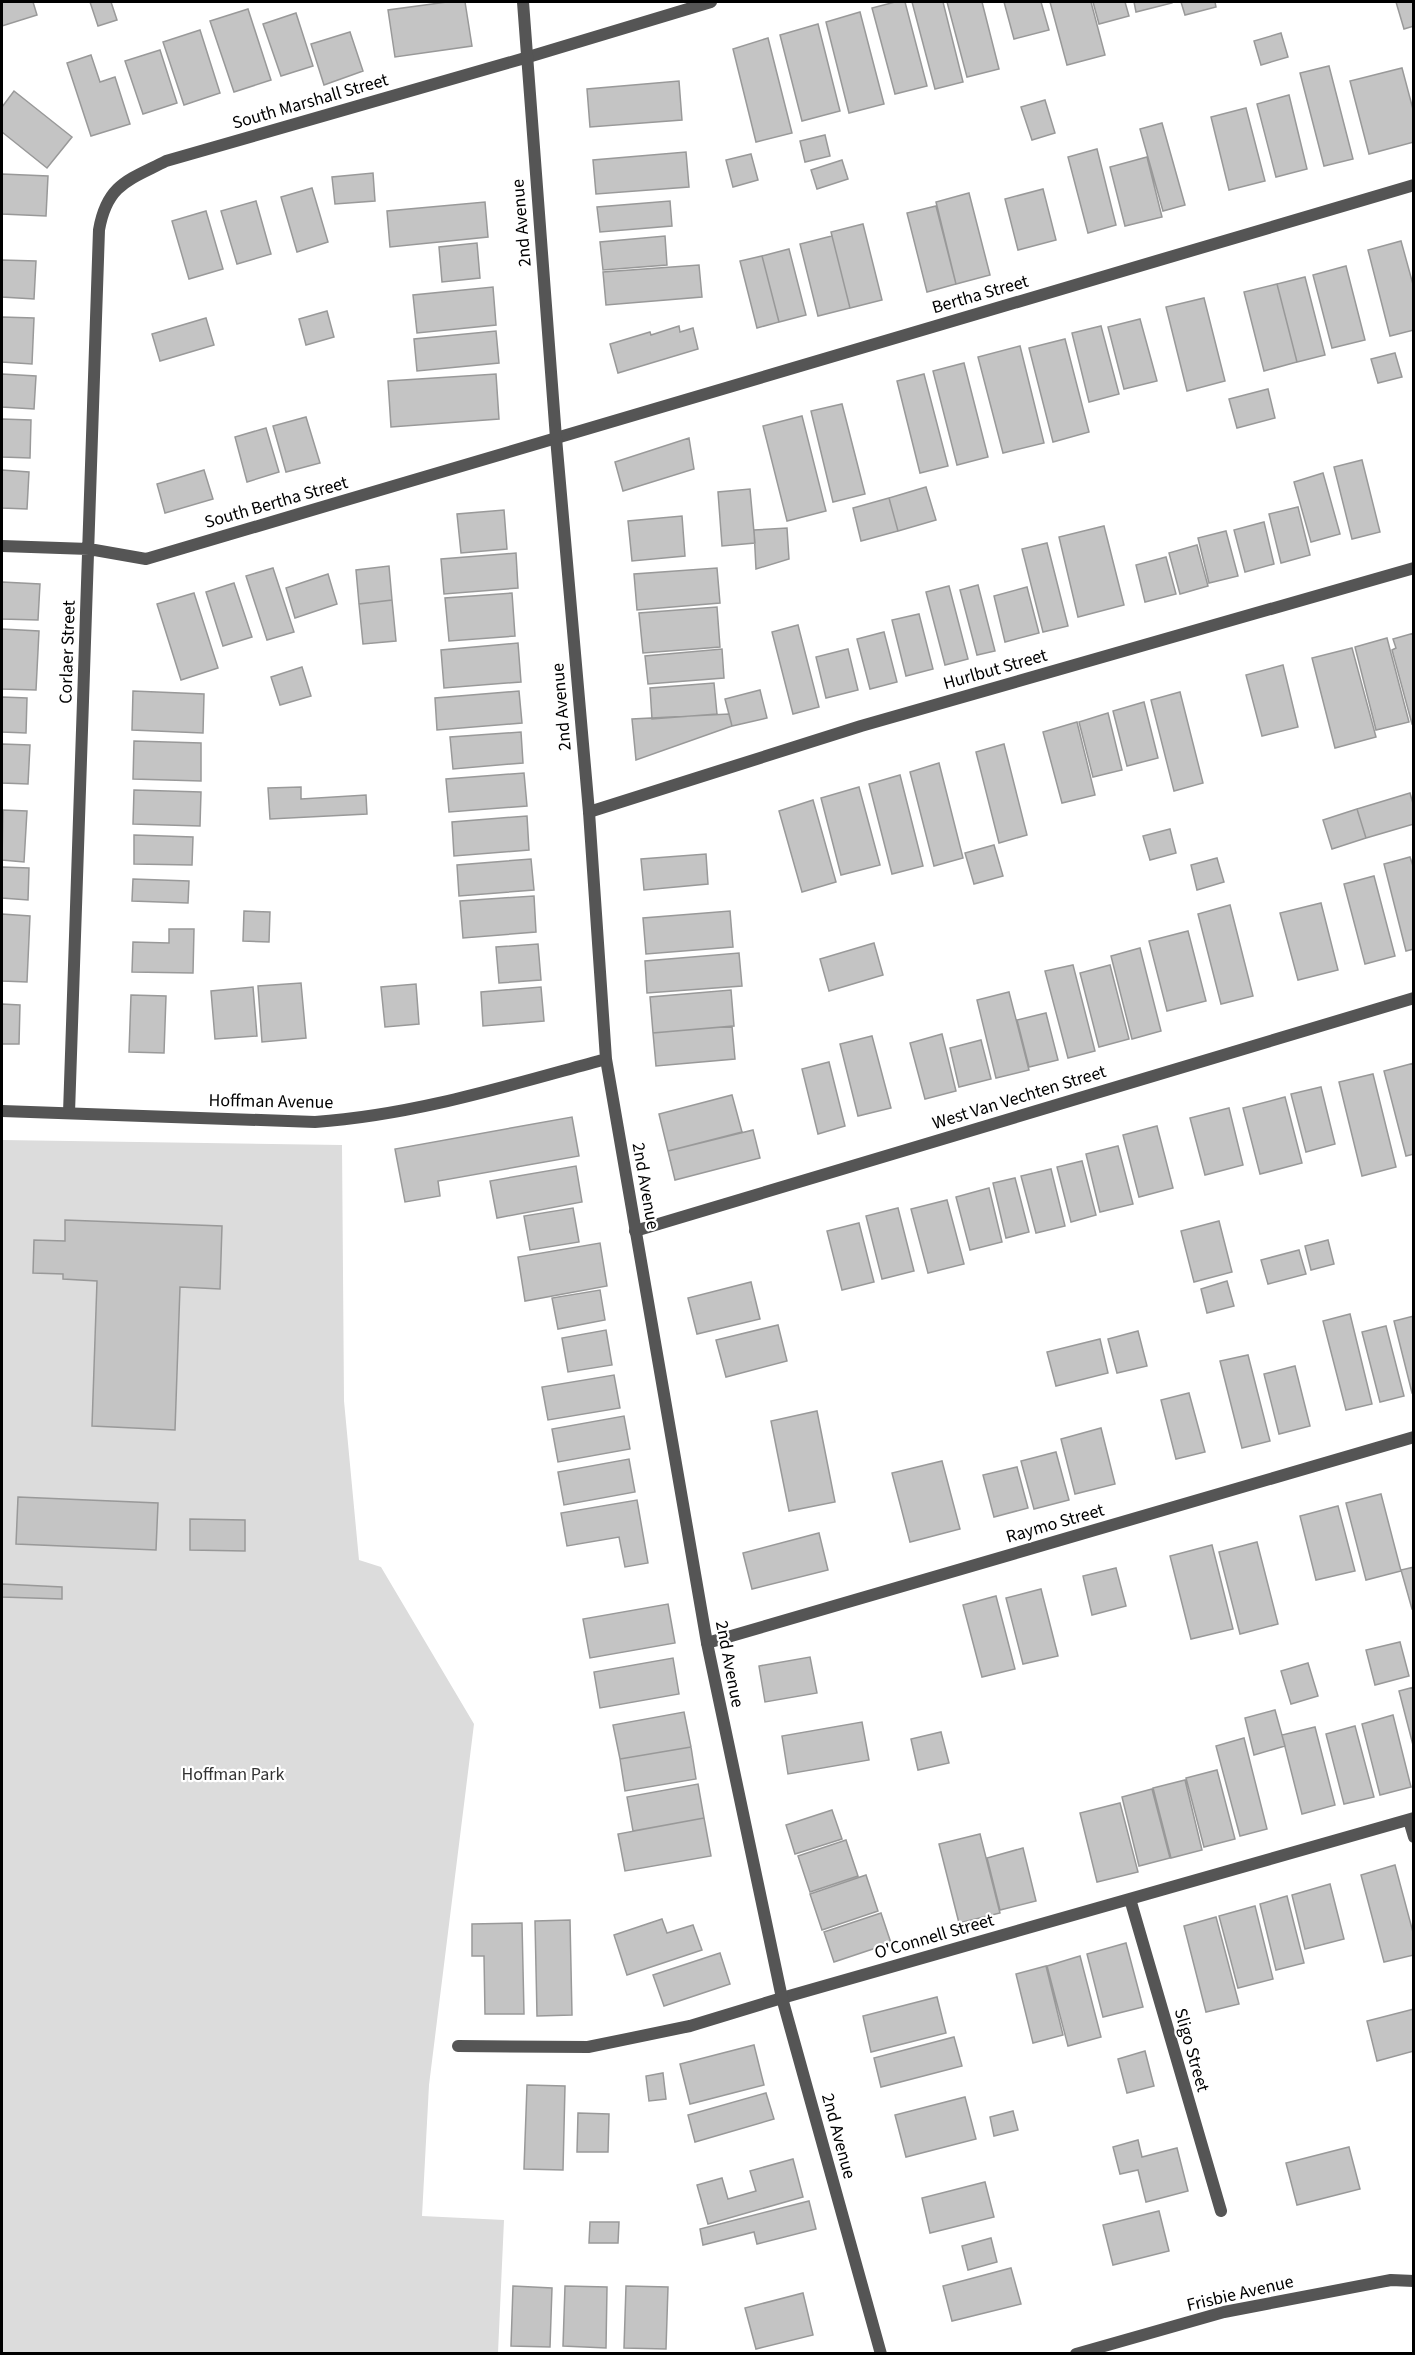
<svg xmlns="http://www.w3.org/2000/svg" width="1415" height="2355" font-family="'Source Sans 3',sans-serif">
  <rect width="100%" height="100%" fill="#fff"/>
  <path fill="#dcdcdc" d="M2,1140L342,1145L344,1401L359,1560L381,1567L474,1724L429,2085L422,2216L504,2220L498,2353H2Z"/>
  <path fill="#c4c4c4" stroke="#999" stroke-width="1.5" d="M2,2H33L37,15L2,26Z
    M90,2H111L117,20L98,26Z
    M447,2H465L472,46L395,57L388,10Z
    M895,2H905L927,86L895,94L872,8Z
    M912,2H943L963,82L935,89Z
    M947,2H982L999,69L967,77Z
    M1004,2H1041L1049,30L1014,39Z
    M1050,2H1091L1105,55L1067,65Z
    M1093,2H1125L1129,16L1099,24Z
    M1134,2H1172V3L1136,12Z
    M1181,2H1215L1216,7L1185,15Z
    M1396,2H1414V26L1404,29Z
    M248,9L271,80L234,92L210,21Z
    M860,12L884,104L849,113L826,22Z
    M296,13L313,66L281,76L263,24Z
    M818,24L840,111L802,121L780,35Z
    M200,30L220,93L184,105L163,42Z
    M350,32L363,71L324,85L311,44Z
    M1281,33L1288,57L1261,65L1254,41Z
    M768,38L792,133L756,142L733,49Z
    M160,50L177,103L143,114L125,61Z
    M91,55L100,82L115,77L130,124L91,136L67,63Z
    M1329,66L1353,159L1324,166L1300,73Z
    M1402,68L1414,113V142L1369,154L1350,81Z
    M679,81L682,120L590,127L587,89Z
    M14,91L72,137L47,168L2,132V107Z
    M1289,95L1307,169L1276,177L1257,104Z
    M1045,100L1055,133L1032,140L1021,107Z
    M1246,108L1265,181L1229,190L1211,117Z
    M1162,123L1185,205L1163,211L1140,129Z
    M825,135L830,156L805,162L800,141Z
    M1097,149L1116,225L1088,233L1068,157Z
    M686,152L689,187L596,194L593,160Z
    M751,154L758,180L733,187L726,160Z
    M1147,157L1162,217L1125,226L1110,167Z
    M842,160L848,179L817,189L811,170Z
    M373,173L375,201L335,204L332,177Z
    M2,174L48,176L46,216L2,214Z
    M312,188L328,242L297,252L281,197Z
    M1043,189L1056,240L1018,250L1005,199Z
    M969,193L990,275L956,284L936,202Z
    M256,201L271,254L237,264L221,211Z
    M670,201L672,226L600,232L597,207Z
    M485,202L488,237L390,247L387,211Z
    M936,206L956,284L927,292L907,213Z
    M206,211L223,269L189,279L172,221Z
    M863,224L882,300L850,308L831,232Z
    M665,236L667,265L603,270L600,242Z
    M832,236L850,308L818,316L800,244Z
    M1401,241L1414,288V330L1390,336L1368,250Z
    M477,243L480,278L442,282L439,247Z
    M789,249L806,315L779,322L762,256Z
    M762,256L779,322L757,328L740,261Z
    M2,260L36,261L34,299L2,297Z
    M699,265L702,297L606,305L603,272Z
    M1346,266L1365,340L1332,348L1313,275Z
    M1305,277L1325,355L1297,362L1277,284Z
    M1277,284L1297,362L1264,371L1244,292Z
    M493,287L496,325L417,333L413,295Z
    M1204,298L1225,381L1187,391L1166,307Z
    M327,311L334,337L306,345L299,319Z
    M2,317L34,318L32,364L2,362Z
    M206,318L214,345L160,361L152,334Z
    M1140,319L1157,381L1124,389L1108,327Z
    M679,326L680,332L693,328L698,349L618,373L610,344L650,332L651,335Z
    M1101,326L1119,394L1089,402L1072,333Z
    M496,331L499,363L417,371L414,339Z
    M1065,339L1089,432L1053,442L1029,348Z
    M1020,346L1044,443L1003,453L978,357Z
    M1395,353L1402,377L1378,383L1371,359Z
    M964,363L988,457L957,465L933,371Z
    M2,374L36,376L34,409L2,407Z
    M496,374L499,419L391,427L388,381Z
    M924,374L948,466L920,473L897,381Z
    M1268,389L1275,418L1237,428L1229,399Z
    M842,404L865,494L833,502L811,411Z
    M802,416L826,511L787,521L763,426Z
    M306,417L320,463L286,472L273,426Z
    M2,419L31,420L30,458L2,457Z
    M266,428L279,472L247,482L235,437Z
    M689,438L694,469L623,491L615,462Z
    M1362,460L1380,532L1352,539L1334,467Z
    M2,470L29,472L27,509L2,508Z
    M204,470L213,499L165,513L157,484Z
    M1323,473L1340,534L1311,542L1294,482Z
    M926,487L936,520L898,531L889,498Z
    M750,489L755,543L722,546L718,492Z
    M889,498L898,531L861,541L853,508Z
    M1298,507L1310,555L1281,563L1269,514Z
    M504,510L507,549L461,553L457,514Z
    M682,516L685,556L632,561L628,521Z
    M1264,522L1274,564L1245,572L1234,530Z
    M1104,526L1124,605L1078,617L1059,537Z
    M787,528L789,559L756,569L754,530Z
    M1226,531L1238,576L1209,583L1198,538Z
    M1047,543L1068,626L1043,632L1022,549Z
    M1197,545L1208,586L1180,594L1169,553Z
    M516,553L518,588L444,594L441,559Z
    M1166,557L1176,594L1145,602L1136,565Z
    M389,566L392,600L359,604L356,570Z
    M273,568L294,632L267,640L246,576Z
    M717,568L720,603L637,610L634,574Z
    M328,574L337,604L295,618L286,588Z
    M2,582L40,584L38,620L2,619Z
    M234,583L252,637L223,646L206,592Z
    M978,585L995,651L977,655L960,590Z
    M949,586L968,659L945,665L926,592Z
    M1027,587L1039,633L1005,642L994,596Z
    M194,593L218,668L181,680L157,604Z
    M512,593L515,636L449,641L445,598Z
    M392,600L396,641L363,644L359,604Z
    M717,607L720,647L643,653L639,613Z
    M919,614L933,669L906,676L892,620Z
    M798,625L819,707L793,714L772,632Z
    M2,629L39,631L36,690L2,689Z
    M884,632L897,682L870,689L857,639Z
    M1414,633V723L1412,724L1392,650L1396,648L1393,639Z
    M1387,638L1409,722L1376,730L1355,647Z
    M518,643L521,682L444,688L441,650Z
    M1352,648L1376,737L1335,748L1312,658Z
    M722,649L724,678L648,684L645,656Z
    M848,649L858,690L826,698L816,657Z
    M1283,665L1298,727L1262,736L1246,675Z
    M302,667L311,696L280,705L271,677Z
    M714,683L717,714L652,719L650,688Z
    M760,690L767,718L732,726L725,699Z
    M133,691L204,694L203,733L132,730Z
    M519,691L522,723L437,730L435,698Z
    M1180,692L1203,783L1174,791L1151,700Z
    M2,697L27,698L26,733L2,732Z
    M1144,702L1158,758L1127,766L1113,711Z
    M1108,713L1122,770L1093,777L1079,722Z
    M729,714L732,726L636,760L632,719Z
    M1077,722L1095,795L1062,803L1043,732Z
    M521,732L523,763L453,769L450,737Z
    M134,741L201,743V781L133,779Z
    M2,744L30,745L28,784L2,783Z
    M1004,744L1027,835L999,843L976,752Z
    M939,763L963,858L934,866L910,772Z
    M524,773L527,806L449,812L446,779Z
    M900,775L923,866L892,874L869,784Z
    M301,787V799L366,795L367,814L270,819L268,788Z
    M859,787L880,865L841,875L821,798Z
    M134,790L201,792L200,826L133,824Z
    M1410,793L1414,807V824L1366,838L1357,809Z
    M813,800L836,882L802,892L779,811Z
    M1357,809L1366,838L1332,849L1323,820Z
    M3,810L27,811L24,862L2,860Z
    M527,816L529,850L454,856L452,822Z
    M1170,829L1176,853L1150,860L1143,836Z
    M134,835L193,837L192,865L134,864Z
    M994,845L1003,876L974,884L965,853Z
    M706,854L708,884L644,890L641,859Z
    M1410,857L1414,869V949L1406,951L1384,864Z
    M1217,858L1224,882L1197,890L1191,865Z
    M531,859L534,890L459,896L457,865Z
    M2,867L29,868L28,900L2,898Z
    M1374,876L1395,956L1365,964L1344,884Z
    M133,879L189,881L188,903L132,901Z
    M534,896L536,932L463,938L460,901Z
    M1321,903L1338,970L1298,980L1280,913Z
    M1230,905L1253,996L1221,1004L1198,914Z
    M244,911L270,912L269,942L243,941Z
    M730,911L733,947L646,954L643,918Z
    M2,914L30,916L27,982L2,981Z
    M169,929H194L193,973L132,972L133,942L169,943Z
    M1188,931L1206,1001L1167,1011L1149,941Z
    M874,943L883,975L829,991L820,959Z
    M538,944L541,980L499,983L496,947Z
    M1140,948L1161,1031L1132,1039L1111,956Z
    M739,953L742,986L647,993L645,961Z
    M1073,965L1095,1051L1068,1058L1045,971Z
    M1110,965L1129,1039L1099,1047L1080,973Z
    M301,983L306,1038L262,1042L258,986Z
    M416,984L419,1024L385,1027L381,987Z
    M253,987L257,1036L215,1039L211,991Z
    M541,987L544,1021L483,1026L481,992Z
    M731,990L734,1026L653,1033L650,997Z
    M1009,992L1029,1070L996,1078L977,1000Z
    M131,995L166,996L164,1053L129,1052Z
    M2,1004L20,1005L19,1044H2Z
    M1046,1013L1058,1060L1029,1067L1017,1020Z
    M732,1026L735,1059L656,1066L653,1033Z
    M942,1034L956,1091L925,1099L910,1043Z
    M872,1036L891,1108L858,1116L840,1044Z
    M981,1040L991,1079L959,1087L950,1048Z
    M829,1062L845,1126L818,1134L802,1069Z
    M1414,1063V1154L1406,1156L1384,1071Z
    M1373,1074L1396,1167L1362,1176L1339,1082Z
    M1321,1087L1335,1144L1306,1152L1291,1094Z
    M732,1095L742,1132L668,1151L659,1114Z
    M1285,1097L1302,1163L1260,1174L1243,1108Z
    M1229,1108L1243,1165L1205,1175L1190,1118Z
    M572,1117L579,1156L438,1181L440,1196L405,1202L395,1149Z
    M1157,1126L1173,1188L1139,1197L1123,1135Z
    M753,1130L760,1158L675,1180L668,1151Z
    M1118,1146L1133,1204L1100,1212L1086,1154Z
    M1082,1161L1096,1215L1071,1222L1057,1167Z
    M576,1166L582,1202L497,1218L490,1181Z
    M1051,1169L1065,1226L1036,1233L1021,1176Z
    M1015,1178L1029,1232L1006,1238L993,1183Z
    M989,1188L1002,1242L970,1250L956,1197Z
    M947,1200L964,1264L928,1273L911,1209Z
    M573,1208L579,1242L530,1250L524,1216Z
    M898,1208L914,1271L882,1279L866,1216Z
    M65,1220L222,1226L220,1289L180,1287L175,1430L92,1426L97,1281L63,1279V1274L33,1273L34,1240L65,1241Z
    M1219,1221L1232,1272L1194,1282L1181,1231Z
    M859,1223L874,1282L842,1290L827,1231Z
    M1328,1240L1334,1264L1311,1270L1305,1246Z
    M600,1243L607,1286L525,1301L518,1257Z
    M1299,1250L1306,1274L1268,1284L1261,1260Z
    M1227,1281L1234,1306L1207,1313L1201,1289Z
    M751,1282L760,1319L697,1334L688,1298Z
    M600,1290L605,1320L558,1329L552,1298Z
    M1350,1314L1372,1404L1346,1410L1323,1321Z
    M1414,1316V1392L1412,1393L1394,1321Z
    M778,1325L787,1361L726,1377L716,1340Z
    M1386,1326L1404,1396L1380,1402L1362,1332Z
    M606,1330L612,1365L568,1372L562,1338Z
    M1138,1331L1147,1366L1117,1373L1108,1339Z
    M1100,1339L1108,1373L1056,1386L1047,1352Z
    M1248,1355L1270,1441L1242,1448L1220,1361Z
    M1295,1366L1310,1426L1279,1434L1264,1374Z
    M614,1375L620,1408L548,1420L542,1387Z
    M1189,1393L1205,1452L1176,1459L1161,1400Z
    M817,1411L835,1502L789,1511L771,1421Z
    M624,1416L630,1449L558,1462L552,1429Z
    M1101,1428L1115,1484L1075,1494L1061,1439Z
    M1056,1452L1069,1500L1034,1509L1021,1461Z
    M629,1459L635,1492L564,1505L558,1472Z
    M942,1461L960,1529L910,1542L892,1473Z
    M1017,1467L1028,1508L994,1517L983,1475Z
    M1381,1494L1401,1571L1366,1580L1346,1503Z
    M18,1497L158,1503L156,1550L16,1544Z
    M637,1500L648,1563L625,1567L619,1537L567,1546L561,1513Z
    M1338,1506L1355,1571L1316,1580L1300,1516Z
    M190,1519L245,1520V1551L190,1550Z
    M819,1533L828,1570L752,1589L743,1553Z
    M1257,1542L1278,1624L1240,1634L1219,1552Z
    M1212,1545L1233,1629L1191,1639L1170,1556Z
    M1414,1567V1608L1412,1609L1401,1570Z
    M1116,1568L1126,1606L1092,1615L1083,1576Z
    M2,1584L62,1587V1599L2,1597Z
    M1041,1589L1058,1656L1023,1664L1006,1598Z
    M996,1596L1015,1669L982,1677L963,1605Z
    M668,1604L675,1643L590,1658L583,1619Z
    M1400,1642L1409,1676L1375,1685L1366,1650Z
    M810,1657L817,1693L765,1702L759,1666Z
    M673,1658L679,1694L600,1708L594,1672Z
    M1308,1663L1318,1696L1291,1704L1281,1671Z
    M1414,1687V1749L1399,1691Z
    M1275,1710L1285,1746L1254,1755L1245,1718Z
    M684,1712L691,1747L620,1759L613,1725Z
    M1393,1715L1411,1787L1380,1795L1362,1724Z
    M862,1722L869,1760L788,1774L782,1736Z
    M1355,1726L1374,1797L1344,1804L1326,1734Z
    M1315,1727L1335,1805L1302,1814L1282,1735Z
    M941,1732L949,1763L918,1770L911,1739Z
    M1244,1738L1267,1829L1240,1836L1216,1746Z
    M691,1747L696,1779L625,1791L620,1759Z
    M1217,1770L1235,1839L1204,1847L1186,1778Z
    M1185,1780L1202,1850L1171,1858L1153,1788Z
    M698,1784L704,1818L633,1831L627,1797Z
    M1152,1789L1170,1858L1139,1866L1122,1797Z
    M1120,1803L1138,1872L1097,1882L1080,1813Z
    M832,1810L842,1839L795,1854L786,1825Z
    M704,1818L711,1856L625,1871L618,1834Z
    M980,1834L1000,1913L959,1923L939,1844Z
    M846,1840L858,1876L810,1892L798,1856Z
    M1023,1848L1036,1901L1000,1910L987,1858Z
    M1395,1865L1414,1936V1955L1384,1962L1361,1875Z
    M866,1875L878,1911L822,1930L810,1894Z
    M1330,1884L1344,1939L1305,1949L1292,1895Z
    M1287,1896L1304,1963L1276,1970L1260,1904Z
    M1255,1906L1273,1979L1238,1988L1219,1916Z
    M881,1913L891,1943L834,1962L824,1932Z
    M1216,1917L1239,2004L1206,2012L1184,1926Z
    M662,1919L667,1933L693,1925L702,1950L627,1975L614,1935Z
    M570,1920L572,2015L537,2016L535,1921Z
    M522,1923L524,2014H485L484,1956H472V1924Z
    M1126,1943L1143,2007L1103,2017L1087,1954Z
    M720,1953L730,1984L664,2006L653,1975Z
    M1080,1956L1101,2037L1068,2046L1047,1966Z
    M1046,1966L1063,2035L1033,2043L1016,1974Z
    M937,1997L946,2033L871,2052L863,2016Z
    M1414,2009V2051L1377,2061L1367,2021Z
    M954,2037L962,2066L881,2087L874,2058Z
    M754,2045L764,2085L690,2104L680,2064Z
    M1145,2051L1154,2086L1127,2093L1118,2059Z
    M663,2073L666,2099L649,2101L646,2076Z
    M527,2085L565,2086L563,2170L524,2169Z
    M766,2093L774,2119L695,2142L688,2115Z
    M965,2097L976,2139L906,2157L895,2115Z
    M1013,2111L1018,2130L994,2136L990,2117Z
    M578,2113L609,2114L608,2152H577Z
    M1138,2140L1142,2157L1177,2148L1188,2191L1146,2202L1138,2170L1120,2174L1113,2147Z
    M1349,2147L1360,2189L1297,2205L1286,2163Z
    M793,2159L803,2197L708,2224L697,2185L722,2178L728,2199L756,2191L750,2171Z
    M985,2182L994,2217L930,2233L922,2198Z
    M809,2201L816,2229L757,2244L754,2232L703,2245L700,2229Z
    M1159,2211L1169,2251L1113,2265L1103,2225Z
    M590,2222H619L618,2243H589Z
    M991,2238L997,2262L968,2270L962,2246Z
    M1011,2268L1021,2304L952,2321L943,2286Z
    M513,2286L552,2288L550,2347L511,2346Z
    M565,2286L607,2287L606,2348L563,2346Z
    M626,2286L668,2287L666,2349L624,2348Z
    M803,2293L813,2335L756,2349L745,2308Z"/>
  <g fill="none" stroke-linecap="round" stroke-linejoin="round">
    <path stroke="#555" stroke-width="12" d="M2,546L89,549L146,559L1414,185
      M589,812L861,726L1414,568
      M69,1113L99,230C107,184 129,180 166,161L525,58L711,2
      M635,1231L1414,998
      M707,1643L1414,1437
      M1409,1820L1414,1837
      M1130,1899L1221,2211
      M458,2046L588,2047L690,2026L782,1998L1414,1818"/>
    <path stroke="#555" stroke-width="12" d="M523,2L556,438L589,812L606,1059L707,1643L782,1998L881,2354
      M2,1111L315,1122C415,1115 510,1085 606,1059
      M1076,2354L1224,2312L1391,2280L1414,2281"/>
  </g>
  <g text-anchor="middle" stroke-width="4.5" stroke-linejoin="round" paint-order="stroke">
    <g font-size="18" fill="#000" stroke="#fff">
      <text transform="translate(310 101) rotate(-16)" y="6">South Marshall Street</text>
      <text transform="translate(521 223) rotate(-95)" y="6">2nd Avenue</text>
      <text transform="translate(980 294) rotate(-16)" y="6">Bertha Street</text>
      <text transform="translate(276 502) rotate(-16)" y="6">South Bertha Street</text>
      <text transform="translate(67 652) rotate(-88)" y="6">Corlaer Street</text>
      <text transform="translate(995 669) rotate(-16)" y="6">Hurlbut Street</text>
      <text transform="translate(561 707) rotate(-95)" y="6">2nd Avenue</text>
      <text transform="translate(1019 1097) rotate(-17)" y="6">West Van Vechten Street</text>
      <text transform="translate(271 1101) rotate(1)" y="6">Hoffman Avenue</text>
      <text transform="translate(646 1186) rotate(80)" y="6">2nd Avenue</text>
      <text transform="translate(1055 1523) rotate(-16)" y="6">Raymo Street</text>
      <text transform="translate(730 1664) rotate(79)" y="6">2nd Avenue</text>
      <text transform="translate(934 1936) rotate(-16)" y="6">O'Connell Street</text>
      <text transform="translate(1192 2050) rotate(74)" y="6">Sligo Street</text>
      <text transform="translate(839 2136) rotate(75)" y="6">2nd Avenue</text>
      <text transform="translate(1240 2293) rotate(-13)" y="6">Frisbie Avenue</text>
    </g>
    <g font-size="18" fill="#333" stroke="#fff">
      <text x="233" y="1780">Hoffman Park</text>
    </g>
  </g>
  <rect width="1415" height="2355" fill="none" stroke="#000000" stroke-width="6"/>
</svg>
